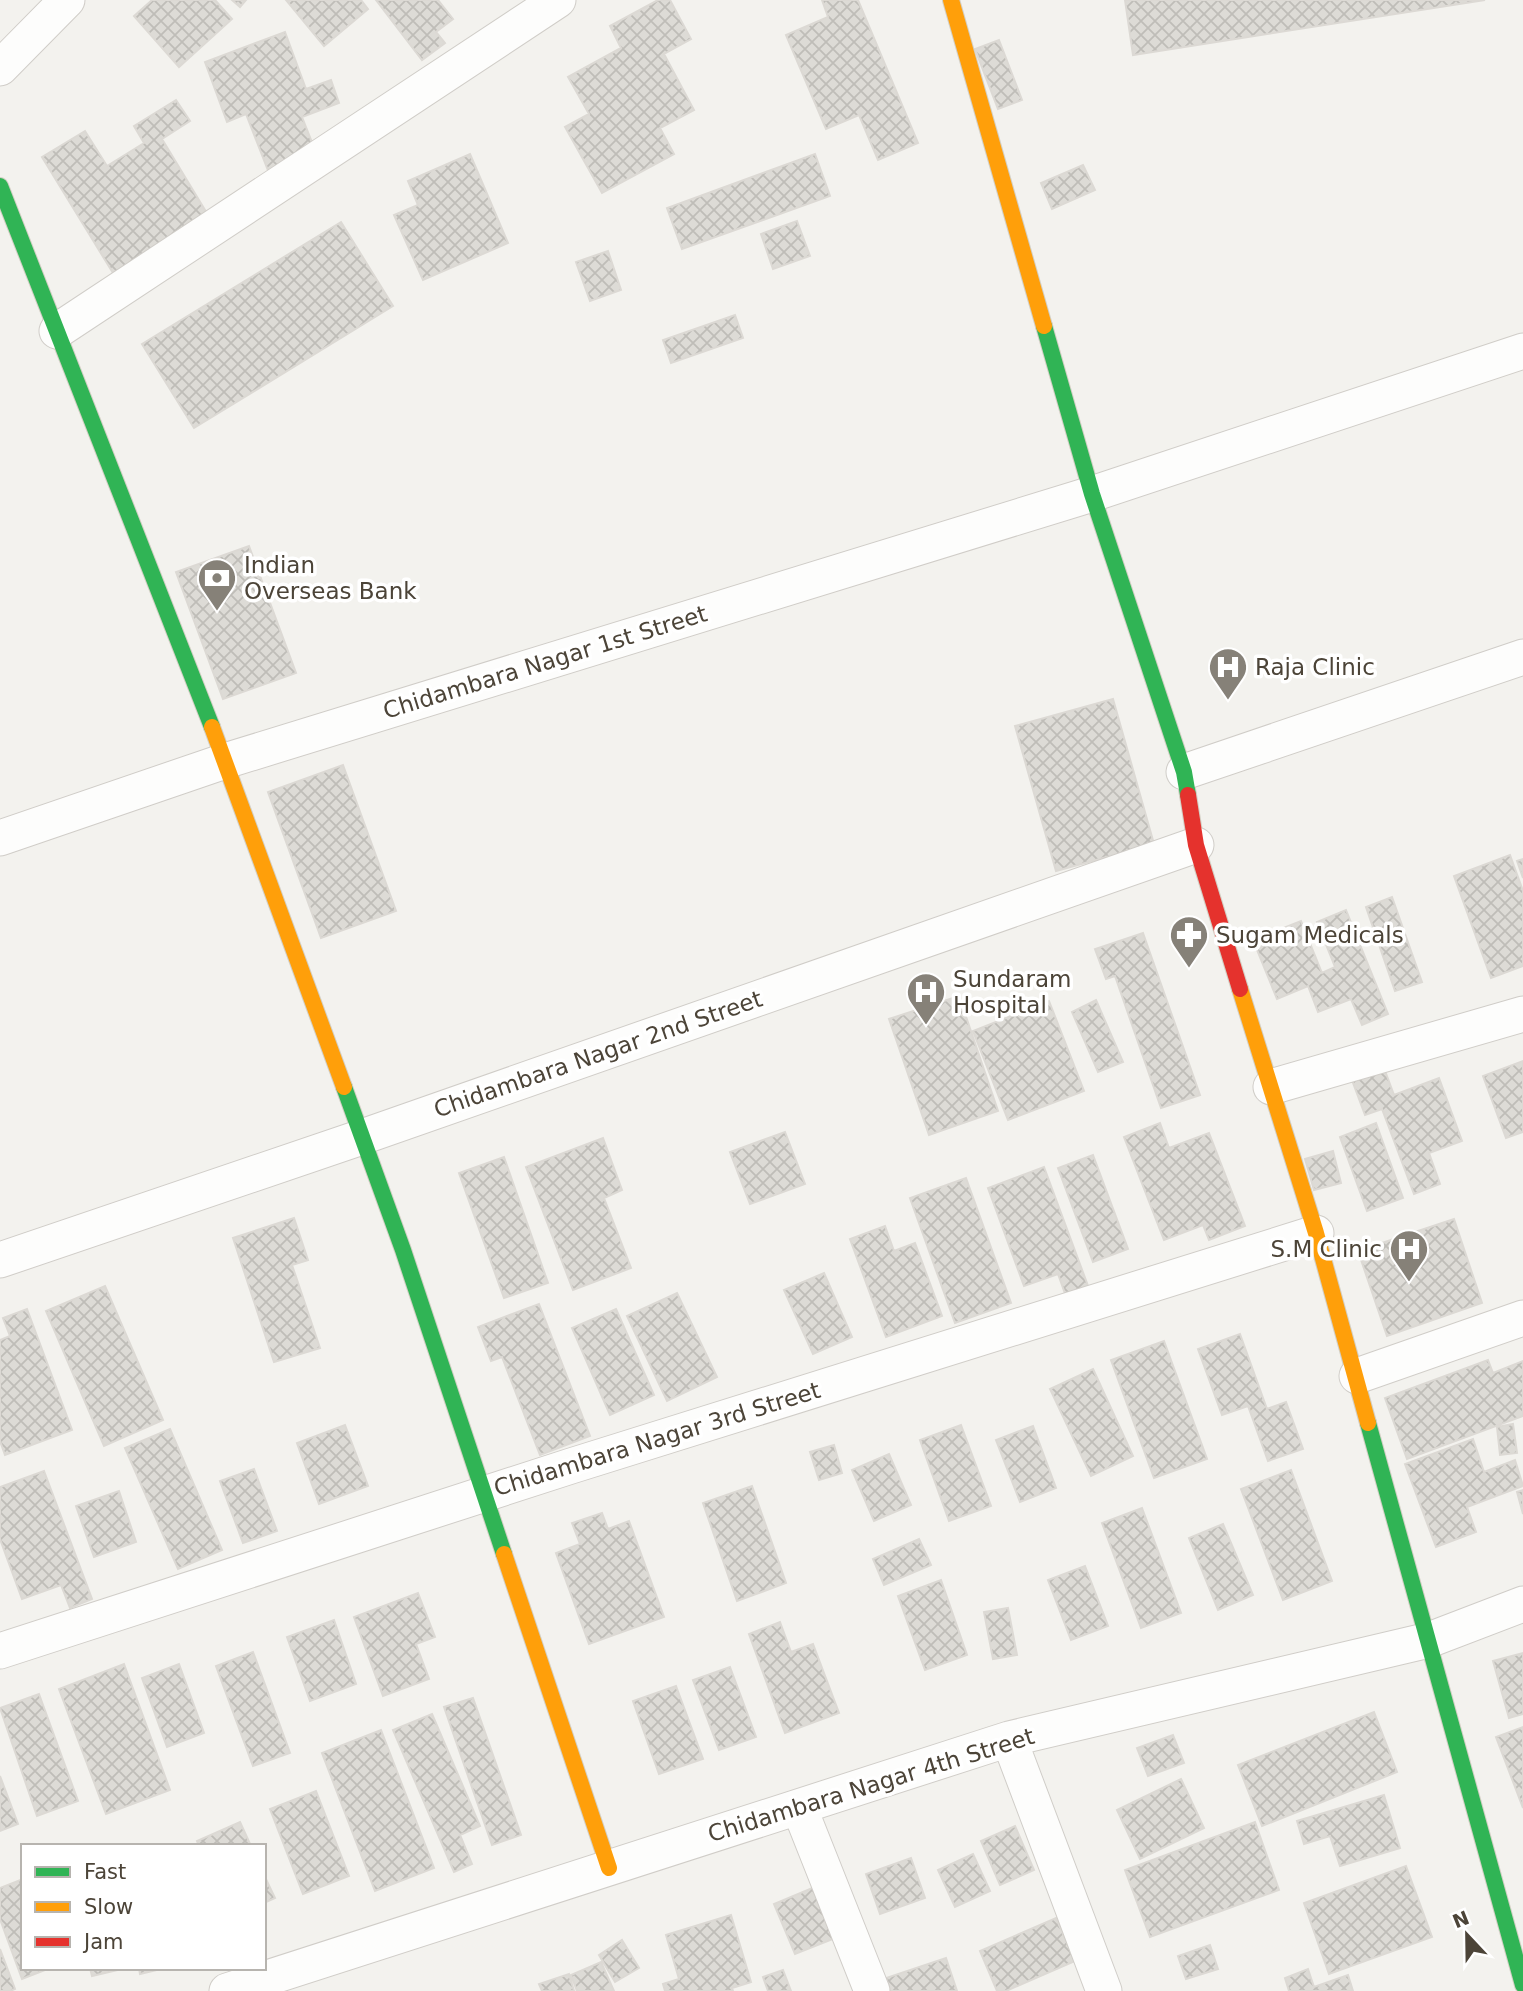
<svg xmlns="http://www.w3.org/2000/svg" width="1523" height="1991" font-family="'DejaVu Sans',sans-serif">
  <defs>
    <pattern id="building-cross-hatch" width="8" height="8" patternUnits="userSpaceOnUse" patternTransform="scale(1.75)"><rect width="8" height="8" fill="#dddbd6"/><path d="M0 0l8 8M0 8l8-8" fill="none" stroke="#bfbdb8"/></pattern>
  </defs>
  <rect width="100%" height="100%" fill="#f3f2ee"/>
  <path fill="url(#building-cross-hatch)" stroke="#dcd9d4" stroke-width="2" d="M152,0H215L232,19L179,67L134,16Z
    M232,0H246L240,7Z
    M286,0H361L368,9L324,46Z
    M376,0H438L453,19L436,32L445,43L422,60Z
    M658,0H670L691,39L664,54L694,110L660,128L674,154L602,193L565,127L589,114L568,77L621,48L610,26Z
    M822,0H858L918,143L878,160L859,115L826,129L786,35L828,17Z
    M1125,0H1485L1133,55Z
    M285,32L306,89L331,80L339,103L302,117L317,155L269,173L246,114L227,122L205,62Z
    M999,40L1022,100L998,109L975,49Z
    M176,100L190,121L162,139L211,220L116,278L42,157L85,131L107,166L144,143L134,126Z
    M470,154L508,243L423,280L394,215L418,205L408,181Z
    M815,154L830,196L682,249L667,208Z
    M1083,165L1095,190L1052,209L1041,183Z
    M797,221L810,256L773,269L761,234Z
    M341,222L393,306L194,428L142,344Z
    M608,251L621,290L590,301L576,262Z
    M735,315L743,338L671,363L663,340Z
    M249,546L296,673L223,699L176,572Z
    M1113,699L1154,844L1056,871L1015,726Z
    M343,765L396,911L321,938L268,792Z
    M1510,855L1523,891V966L1491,978L1454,876Z
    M1523,859V878L1517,861Z
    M1392,897L1422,982L1395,991L1366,907Z
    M1346,910L1388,1014L1362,1025L1351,999L1318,1012L1308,986L1277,999L1253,940L1301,921L1322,973L1335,967L1317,922Z
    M1143,933L1200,1095L1161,1108L1115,976L1106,979L1095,949Z
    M959,996L998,1111L929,1135L889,1019Z
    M1096,1000L1123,1062L1098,1072L1072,1012Z
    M1049,1001L1084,1091L1008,1120L973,1031Z
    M1523,1061V1132L1506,1138L1483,1076Z
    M1384,1068L1394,1095L1439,1078L1462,1141L1429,1153L1440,1184L1414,1194L1382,1109L1365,1115L1352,1080Z
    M1160,1123L1169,1148L1209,1133L1245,1226L1209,1240L1203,1225L1164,1240L1124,1137Z
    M1376,1123L1403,1198L1367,1211L1340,1137Z
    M785,1132L805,1184L750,1204L730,1152Z
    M603,1138L622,1190L604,1198L631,1268L573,1290L526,1167Z
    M1333,1151L1341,1183L1314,1190L1305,1159Z
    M1093,1155L1128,1249L1093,1262L1058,1168Z
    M504,1157L548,1283L504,1298L459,1173Z
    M1044,1167L1091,1294L1068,1302L1058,1274L1024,1286L988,1188Z
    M966,1178L1011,1303L955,1323L910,1198Z
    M294,1218L308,1260L292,1265L320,1348L274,1362L233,1238Z
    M1454,1219L1482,1303L1387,1336L1358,1251Z
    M885,1226L894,1251L915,1243L942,1316L886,1337L850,1239Z
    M824,1273L852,1337L813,1354L784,1290Z
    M105,1286L163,1420L104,1446L46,1311Z
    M677,1293L717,1377L667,1401L627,1316Z
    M539,1304L590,1436L540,1455L502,1357L491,1361L478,1327Z
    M27,1309L72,1430L5,1455L0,1441V1340L10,1336L3,1318Z
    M616,1309L654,1395L610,1415L572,1328Z
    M1240,1334L1267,1409L1286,1402L1303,1449L1268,1461L1248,1406L1222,1415L1198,1349Z
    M1164,1341L1207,1459L1154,1478L1111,1360Z
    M1488,1360L1493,1373L1523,1361V1416L1407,1459L1385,1398Z
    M1093,1369L1133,1456L1091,1476L1050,1389Z
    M1513,1424L1517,1453L1500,1455L1497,1427Z
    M345,1425L368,1486L319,1504L297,1443Z
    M961,1425L991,1506L949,1521L920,1440Z
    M1033,1426L1056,1488L1020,1502L996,1440Z
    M170,1429L222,1550L178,1569L125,1448Z
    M1473,1439L1484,1472L1515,1460L1523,1486L1467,1507L1476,1532L1436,1547L1405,1464Z
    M834,1445L842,1473L819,1480L810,1452Z
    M889,1454L911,1505L874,1521L852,1470Z
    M254,1469L277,1531L243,1543L220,1481Z
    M1291,1470L1332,1581L1283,1600L1241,1489Z
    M44,1471L92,1599L70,1608L61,1585L22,1599L0,1539V1487Z
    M752,1486L786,1583L737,1601L703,1503Z
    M1523,1490V1514L1517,1492Z
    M119,1491L136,1542L94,1557L76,1506Z
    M1142,1508L1181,1613L1141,1628L1102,1523Z
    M602,1513L608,1529L629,1521L664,1617L589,1644L556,1553L580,1544L572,1523Z
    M1223,1524L1253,1595L1218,1610L1189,1538Z
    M919,1539L931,1565L884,1585L873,1559Z
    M1085,1566L1108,1626L1071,1640L1048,1580Z
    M941,1580L967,1655L925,1670L898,1596Z
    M418,1593L435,1637L416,1644L429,1679L383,1696L354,1617Z
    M1008,1608L1017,1655L993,1659L984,1612Z
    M334,1620L356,1684L310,1701L287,1637Z
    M780,1622L791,1652L813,1644L839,1713L785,1733L749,1634Z
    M253,1652L290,1753L253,1766L216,1666Z
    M1523,1653V1714L1509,1718L1493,1661Z
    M124,1664L170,1790L106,1814L59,1689Z
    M179,1664L204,1733L167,1747L142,1678Z
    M730,1667L756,1737L719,1750L693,1680Z
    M676,1686L703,1759L659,1774L633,1701Z
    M39,1694L78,1801L37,1816L0,1708Z
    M473,1698L521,1835L492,1845L444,1707Z
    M1374,1712L1397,1772L1262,1826L1238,1765Z
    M432,1714L480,1826L460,1835L472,1864L454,1872L393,1730Z
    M1523,1727V1808L1496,1737Z
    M381,1730L434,1868L375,1891L322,1753Z
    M1173,1735L1184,1763L1148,1776L1137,1748Z
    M0,1776L18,1824L0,1831Z
    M1181,1779L1204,1828L1140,1859L1117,1810Z
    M316,1791L349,1876L303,1894L270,1809Z
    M1384,1795L1400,1848L1340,1866L1330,1836L1304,1844L1297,1821Z
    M240,1822L251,1846H199L197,1841Z
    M1255,1822L1279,1890L1150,1937L1125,1870Z
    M1015,1826L1034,1870L1000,1885L981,1841Z
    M973,1854L990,1891L955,1907L938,1870Z
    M911,1858L925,1898L880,1914L866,1874Z
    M1406,1866L1432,1937L1329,1974L1304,1903Z
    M264,1875L275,1898L264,1903Z
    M23,1879V1968H50L22,1979L0,1919V1888Z
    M817,1886L838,1937L795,1954L774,1904Z
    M731,1915L751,1982L732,1988L733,1991H665L663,1984L679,1979L666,1935Z
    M1056,1918L1075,1961L1006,1991H997L980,1951Z
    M622,1940L639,1968L615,1982L599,1955Z
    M1210,1945L1218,1969L1186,1979L1178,1956Z
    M0,1949L15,1989L10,1991H0Z
    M946,1958L957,1991H891L886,1978Z
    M601,1962L614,1991H577L571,1975Z
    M90,1968H126L92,1976Z
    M139,1968H165L140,1974Z
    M1308,1969L1314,1987L1348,1975L1353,1991H1289L1285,1978Z
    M783,1970L791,1991H768L763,1977Z
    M569,1974L574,1991H542L539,1984Z"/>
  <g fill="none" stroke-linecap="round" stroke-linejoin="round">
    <g stroke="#d0cdc8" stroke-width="37">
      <path id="street" d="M0,68L67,0
        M57,331L558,0
        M1184,772L1523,657
        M0,838L225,761L1092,494L1523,351
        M1271,1087L1523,1014
        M0,1260L362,1137L1196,845
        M1357,1376L1523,1318
        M0,1651L571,1466L1316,1233
        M1009,1739L1104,1991
        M799,1807L872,1991
        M227,1991L1009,1739L1429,1640L1523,1604"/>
    </g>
    <g stroke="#d3cfc4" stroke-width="18">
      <path id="fast" d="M0,186L212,727
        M1044,326L1092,494L1184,772L1188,795
        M344,1087L403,1250L504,1554
        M1368,1423L1523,1985"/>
    </g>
    <g stroke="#d3cfc4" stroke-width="18">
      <path id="slow" d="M951,0L1044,326
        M212,727L344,1087
        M1240,989L1316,1233L1368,1423
        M504,1554L609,1868"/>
    </g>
    <g stroke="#d3cfc4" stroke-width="18">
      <path id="jam" d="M1188,795L1196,845L1240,989"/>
    </g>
    <use href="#street" stroke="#fdfdfc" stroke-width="35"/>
    <use href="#fast" stroke="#30b455" stroke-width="16"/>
    <use href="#slow" stroke="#ff9f0a" stroke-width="16"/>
    <use href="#jam" stroke="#e5322d" stroke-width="16"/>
  </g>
  <defs>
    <g id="bank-pin" transform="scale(2.0125)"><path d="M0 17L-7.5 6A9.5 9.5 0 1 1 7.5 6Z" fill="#868178" stroke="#fff"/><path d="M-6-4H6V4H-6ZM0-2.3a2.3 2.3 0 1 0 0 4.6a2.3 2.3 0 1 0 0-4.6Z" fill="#fff"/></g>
    <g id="hospital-pin" transform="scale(2.0125)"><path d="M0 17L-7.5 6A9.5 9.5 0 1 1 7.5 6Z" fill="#868178" stroke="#fff"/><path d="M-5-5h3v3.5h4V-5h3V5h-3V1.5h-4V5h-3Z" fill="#fff"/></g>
    <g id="pharmacy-pin" transform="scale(2.0125)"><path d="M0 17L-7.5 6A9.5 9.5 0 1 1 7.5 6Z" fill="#868178" stroke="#fff"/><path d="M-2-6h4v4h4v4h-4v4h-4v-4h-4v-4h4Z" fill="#fff"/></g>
  </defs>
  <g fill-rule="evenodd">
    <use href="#bank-pin" x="217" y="578"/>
    <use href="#hospital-pin" x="1228" y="667"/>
    <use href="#pharmacy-pin" x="1189" y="935"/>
    <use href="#hospital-pin" x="926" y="992"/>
    <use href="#hospital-pin" x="1409" y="1249"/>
  </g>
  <g text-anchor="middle" stroke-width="7" stroke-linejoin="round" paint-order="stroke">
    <g font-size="23" fill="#4c4438" stroke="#fff" text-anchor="start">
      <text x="244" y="573">Indian<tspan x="244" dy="26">Overseas Bank</tspan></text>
      <text x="1255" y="675">Raja Clinic</text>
      <text x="1216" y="943">Sugam Medicals</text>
      <text x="953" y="987">Sundaram<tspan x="953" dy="26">Hospital</tspan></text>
      <text x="1382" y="1257" text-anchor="end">S.M Clinic</text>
    </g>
    <g font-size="23" fill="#4c4438" stroke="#fff">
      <text transform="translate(545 662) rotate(-17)" y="8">Chidambara Nagar 1st Street</text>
      <text transform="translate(598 1054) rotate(-19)" y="8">Chidambara Nagar 2nd Street</text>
      <text transform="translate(657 1439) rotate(-17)" y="8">Chidambara Nagar 3rd Street</text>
      <text transform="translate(871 1785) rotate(-17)" y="8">Chidambara Nagar 4th Street</text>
    </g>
  </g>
  <rect x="21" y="1844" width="245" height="126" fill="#ffffff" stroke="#b7b4af" stroke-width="2"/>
  <rect x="35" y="1867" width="35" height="10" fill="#30b455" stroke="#b7b4af" stroke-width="2"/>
  <text x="84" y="1879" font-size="21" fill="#4c4438">Fast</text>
  <rect x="35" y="1902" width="35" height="10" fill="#ff9f0a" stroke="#b7b4af" stroke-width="2"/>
  <text x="84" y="1914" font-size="21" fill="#4c4438">Slow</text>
  <rect x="35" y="1937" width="35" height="10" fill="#e5322d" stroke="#b7b4af" stroke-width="2"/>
  <text x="84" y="1949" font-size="21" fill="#4c4438">Jam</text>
  <g transform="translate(1467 1935) rotate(338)" stroke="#ffffff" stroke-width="5" paint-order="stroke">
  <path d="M0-5L12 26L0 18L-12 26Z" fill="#4c4438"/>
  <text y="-10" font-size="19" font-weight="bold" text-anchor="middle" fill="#4c4438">N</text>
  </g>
</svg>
